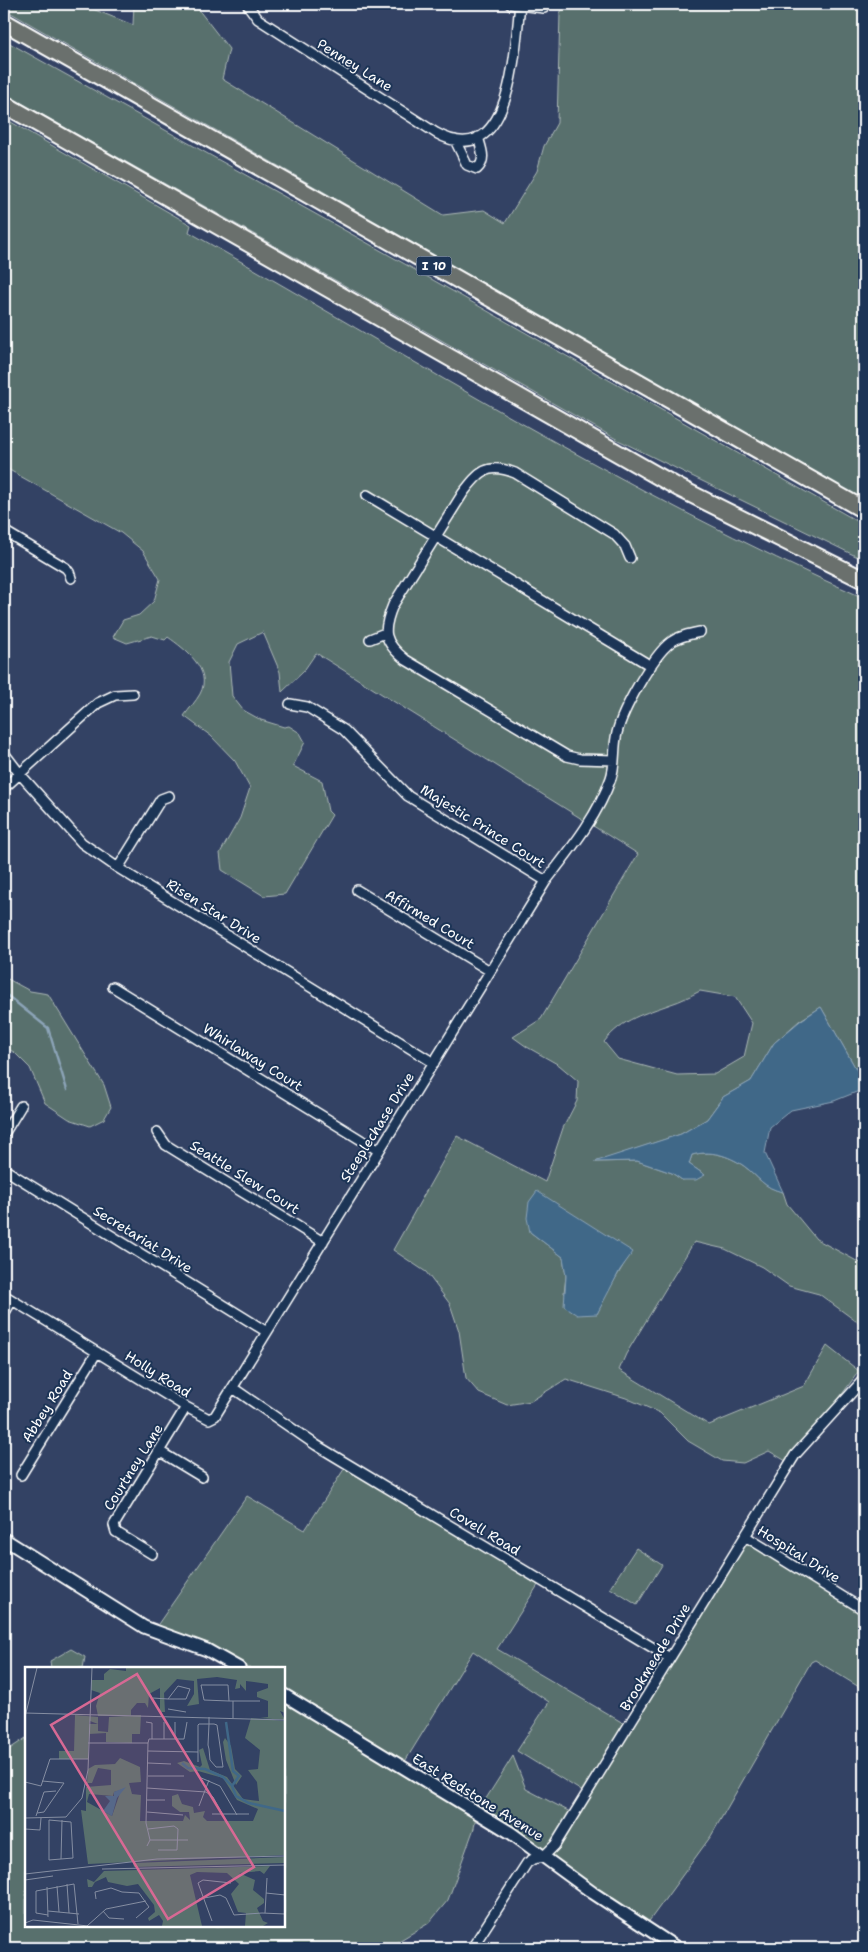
<svg xmlns="http://www.w3.org/2000/svg" width="868" height="1952" font-family="'Shantell Sans',sans-serif">
  <rect width="100%" height="100%" fill="#334264"/>
  <filter id="ink" filterUnits="userSpaceOnUse"><feTurbulence type="fractalNoise" baseFrequency=".02" numOctaves="2"/><feDisplacementMap in="SourceGraphic" scale="10" xChannelSelector="R" yChannelSelector="G"/><feConvolveMatrix kernelMatrix="1 2 1 2 8 2 1 2 1" color-interpolation-filters="sRGB"/></filter>
  <g filter="url(#ink)">
    <path fill="#58706d" stroke="#acb8b6" fill-rule="evenodd" d="M4,4H80L133,25L134,4H194L229,49L222,79L443,215L484,210L505,223L537,171L544,146L557,123L560,13L566,4H864V501L4,9Z
      M4,40L396,259L864,525V560L618,440L4,93Z
      M4,118L191,225L189,232C412,358 629,495 864,598V1083L821,1007L799,1021L774,1043L751,1081L723,1097L707,1119L681,1134L596,1162L637,1161L672,1173L682,1180L705,1175L689,1164L692,1155C710,1150 728,1155 744,1166C759,1177 763,1188 783,1192L787,1204L816,1239L864,1265V1327L819,1294L789,1286L762,1267L725,1249L694,1242L626,1354L619,1370L709,1425L804,1386L827,1346L859,1371L791,1464L769,1451L743,1463L722,1461L688,1441L660,1413L626,1398L566,1379L531,1401L507,1405L479,1393L466,1378L459,1331L450,1304L426,1272L393,1250L457,1136L545,1182L563,1128L577,1101L578,1081L559,1065L527,1047L513,1037L541,1019L638,854L316,653L303,672L282,692L280,672L263,632L238,644L229,662L232,696L243,710L261,720L284,727L289,726L300,733L305,742L293,766L322,781L328,811L332,815L285,894L264,896L222,870L220,853L240,818L250,788L235,761L211,736L184,716C189,709 196,701 200,694C213,670 185,649 168,637L165,640L152,636L127,643L113,637L123,620L139,615L154,601L160,579L143,551L121,533L4,467ZM700,991L735,997L752,1023L744,1057L715,1074L677,1075L618,1059L604,1042C623,1018 644,1014 671,1004C681,1001 690,996 700,991ZM530,1232L630,1254L605,1296L597,1314L564,1293L566,1276L563,1257Z
      M4,977L30,991L48,994L104,1085L111,1107L104,1119L90,1126L69,1119L45,1103L30,1068L14,1052L4,1047Z
      M346,1466L538,1585L497,1649L630,1727L747,1541L864,1612V1690L815,1660L811,1662L711,1836L647,1924L480,1808L513,1756L526,1789L576,1815L588,1795L517,1751L549,1702L473,1651L404,1763L284,1690V1668H247L229,1657L156,1627L247,1496L305,1530Z
      M636,1548L662,1565L637,1605L610,1588Z
      M71,1649L85,1657L83,1668H51L50,1661Z
      M284,1700L476,1816L474,1828L448,1900L429,1923L387,1948H4V1750H8L26,1738V1926H284Z"/>
    <path fill="#406888" stroke="#8ca4b8" d="M821,1007L864,1083V1089L834,1101L791,1110L770,1127L765,1153L783,1192C763,1188 759,1177 744,1166C728,1155 710,1150 692,1155L689,1164L705,1175L696,1180H682L672,1173L637,1161L594,1162L681,1134L707,1119L723,1097L751,1081L774,1043L800,1021Z
      M537,1191L633,1252L620,1270L597,1314L577,1315L564,1306L566,1276L563,1257L530,1232L527,1218L529,1202Z"/>
    <g fill="none" stroke-linecap="round" stroke-linejoin="round">
      <path stroke="#8ca4b8" stroke-width="2.5" d="M4,993L48,1028L67,1090"/>
      <g stroke="#fff" stroke-width="12">
        <path id="minor" d="M247,4L258,19L436,133C512,175 515,47 520,4
          M510,4L544,8
          M455,140L467,165L477,169C487,160 481,148 478,137
          M367,495L651,666
          M4,531L66,568L69,572L71,578
          M370,639L385,633
          M290,704L307,707L344,730L408,796L546,881
          M4,753L20,774L82,843L118,868L434,1063
          M614,760L580,759L567,756L406,660C383,642 382,631 393,605L463,493C479,472 487,462 515,473L614,534L625,546L630,558
          M4,788L98,703L115,695L133,694
          M118,868L161,799L169,796
          M357,890L490,971
          M113,987L379,1151
          M157,1132L166,1145L323,1242
          M4,1134L21,1106
          M4,1169L267,1332
          M4,1295L186,1407L209,1419L215,1416L546,881C570,850 598,816 611,778C616,763 613,748 617,733C622,711 653,655 671,642C679,636 690,634 700,632
          M4,1314L12,1300
          M233,1388L316,1445L670,1658
          M159,1451L202,1477
          M21,1475L97,1352
          M745,1536L864,1610
          M152,1554L116,1532L114,1525L186,1407
          M472,1948L527,1863L533,1859L543,1857L555,1845L795,1455L864,1379"/>
      </g>
      <g stroke="#fff" stroke-width="15">
        <path id="tertiary" d="M4,1539L144,1627L207,1650L239,1668
          M284,1695L511,1833L593,1893L677,1948"/>
      </g>
      <g stroke="#fff" stroke-width="20">
        <path id="motorway" d="M4,22L864,510
          M4,104L679,488L864,580"/>
      </g>
      <use href="#minor" stroke="#1d3557" stroke-width="9"/>
      <use href="#tertiary" stroke="#1d3557" stroke-width="11"/>
      <use href="#motorway" stroke="#6b706d" stroke-width="16"/>
    </g>
  </g>
  <g text-anchor="middle" stroke-width="4" stroke-linejoin="round" paint-order="stroke">
    <rect fill="#1d3557" stroke="#bbc2cd" stroke-width="1" x="416.5" y="256.5" width="35" height="19" rx="4"/>
    <g font-size="12" font-weight="bold" fill="#fff">
      <text x="434" y="270">I 10</text>
    </g>
    <g font-size="14" fill="#fff" stroke="#1d3557">
      <text transform="translate(355 65) rotate(32)" y="5">Penney Lane</text>
      <text transform="translate(483 826) rotate(32)" y="5">Majestic Prince Court</text>
      <text transform="translate(214 911) rotate(32)" y="5">Risen Star Drive</text>
      <text transform="translate(430 919) rotate(31)" y="5">Affirmed Court</text>
      <text transform="translate(253 1057) rotate(32)" y="5">Whirlaway Court</text>
      <text transform="translate(377 1127) rotate(-58)" y="5">Steeplechase Drive</text>
      <text transform="translate(245 1177) rotate(32)" y="5">Seattle Slew Court</text>
      <text transform="translate(143 1239) rotate(32)" y="5">Secretariat Drive</text>
      <text transform="translate(158 1374) rotate(32)" y="5">Holly Road</text>
      <text transform="translate(47 1406) rotate(-58)" y="5">Abbey Road</text>
      <text transform="translate(133 1467) rotate(-58)" y="5">Courtney Lane</text>
      <text transform="translate(485 1531) rotate(31)" y="5">Covell Road</text>
      <text transform="translate(799 1554) rotate(32)" y="5">Hospital Drive</text>
      <text transform="translate(655 1657) rotate(-59)" y="5">Brookmeade Drive</text>
      <text transform="translate(478 1797) rotate(32)" y="5">East Redstone Avenue</text>
    </g>
  </g>
  <g transform="translate(25 1667)">
    <rect width="260" height="260" fill="#334264"/>
    <path d="M101,1H260V46L255,44L260,53L235,51L243,50V34L232,30V25L243,21V17L221,14V24L215,17V21L210,22L212,13L192,10L172,12L174,37L162,39L169,27V14L152,12L139,26L140,45H135V21L124,27L123,41L120,36H112L106,43V49H73L71,39L75,26L66,23V13H79V7L85,2L101,4ZM50,48L73,50V57L65,54L64,57H73V64L83,65L84,50L116,48L115,67H107V76L81,75V66L64,67L63,92H34V84H49ZM226,51L260,54V188L63,197L56,143L61,144V120L86,118V103L73,101L67,116H62L63,102L70,98L90,97L95,91L115,100L116,115L104,116L107,127L116,128L115,154H158L160,148L165,153L164,145H155L147,139V129L153,127L157,137L168,140L169,146L180,144L178,150L182,154H228L233,142L212,133L198,111L173,104L165,105L152,96L159,94L175,100L177,98L174,83L178,81L185,103L202,110L218,132L234,134L232,115L223,103L233,102L235,83L220,71ZM96,123L87,149L62,135L64,127L88,129L89,125ZM200,71L206,79L210,102L217,109L211,118L201,93L198,75ZM260,190V196L109,200L108,196ZM245,199L239,207L235,204L214,206L230,213L228,223L239,232V236L232,241L238,254L243,256L238,259H220L221,246L213,245L206,227L214,217L202,206L172,205L165,208L177,259H137L138,254L134,248L124,254L123,251L130,245L129,238L113,217L102,219L83,215L81,210L70,215L67,220H63L62,212L69,215L79,204Z" fill="#58706d" fill-rule="evenodd"/>
    <path d="M101,120L92,131L87,149L78,144L85,134L80,129H89V125Z" fill="#406888"/>
    <path fill="none" stroke="#406888" stroke-width="2.5" d="M201,55L208,104L214,109L207,119L211,129L224,136L260,144M157,96L163,101L180,102L198,110L206,118"/>
    <path fill="none" stroke="#858ea2" stroke-width="1" d="M128,31L143,32H161L165,22L153,19L143,32M204,34L203,18H176L179,33L204,34H235M143,42L161,45M0,46L260,53M0,50L12,1M208,51V34M121,55L127,56V72M139,72V55M150,72V55M63,76H123M123,76L124,72H159L162,55M123,84L173,85M173,95V58L174,57H189L192,58L198,100H191L185,93L184,82L183,78L184,57V50M123,96L146,97M123,109H159M174,110L195,119L212,148M0,115L16,119L25,92H63M122,121L181,125L188,130L198,148M122,133H140M174,139L184,113M122,145L158,148M12,146L19,145L39,116L17,114M187,147H224M11,149L19,125L31,124M0,151L41,150L57,131L63,103L67,1M24,153L46,155L48,191L24,193ZM0,162L15,163L16,151M123,162L149,159L153,162L152,183H133M125,173H163M122,179L125,173L121,156L123,76M36,192L37,153M77,202L260,198M0,207L132,192L260,189M0,213L28,209M42,217L44,246M32,219L34,245M22,220L23,250M241,226L260,228M71,232L70,225L86,221L97,225L114,226L124,240L111,251M174,232L195,228L201,231L209,248L237,246M23,244L54,247M78,244L84,251L99,252M237,246L260,247M240,246L242,211M23,248L11,246V224L49,217L53,257M187,254L173,216L178,213L206,216M0,256L8,253L63,259M62,259L81,242L121,234"/>
    <path fill="#d76994" fill-opacity="0.15" stroke="#d76994" stroke-width="2.5" d="M112,7L229,200L143,252L26,58Z"/>
    <rect width="260" height="260" fill="none" stroke="#fff" stroke-width="2.5"/>
  </g>
  <rect width="868" height="1952" fill="none" stroke="#1d3557" stroke-width="20"/>
  <rect x="10" y="10" width="848" height="1932" fill="none" stroke="#fff" stroke-width="2" filter="url(#ink)"/>
</svg>
